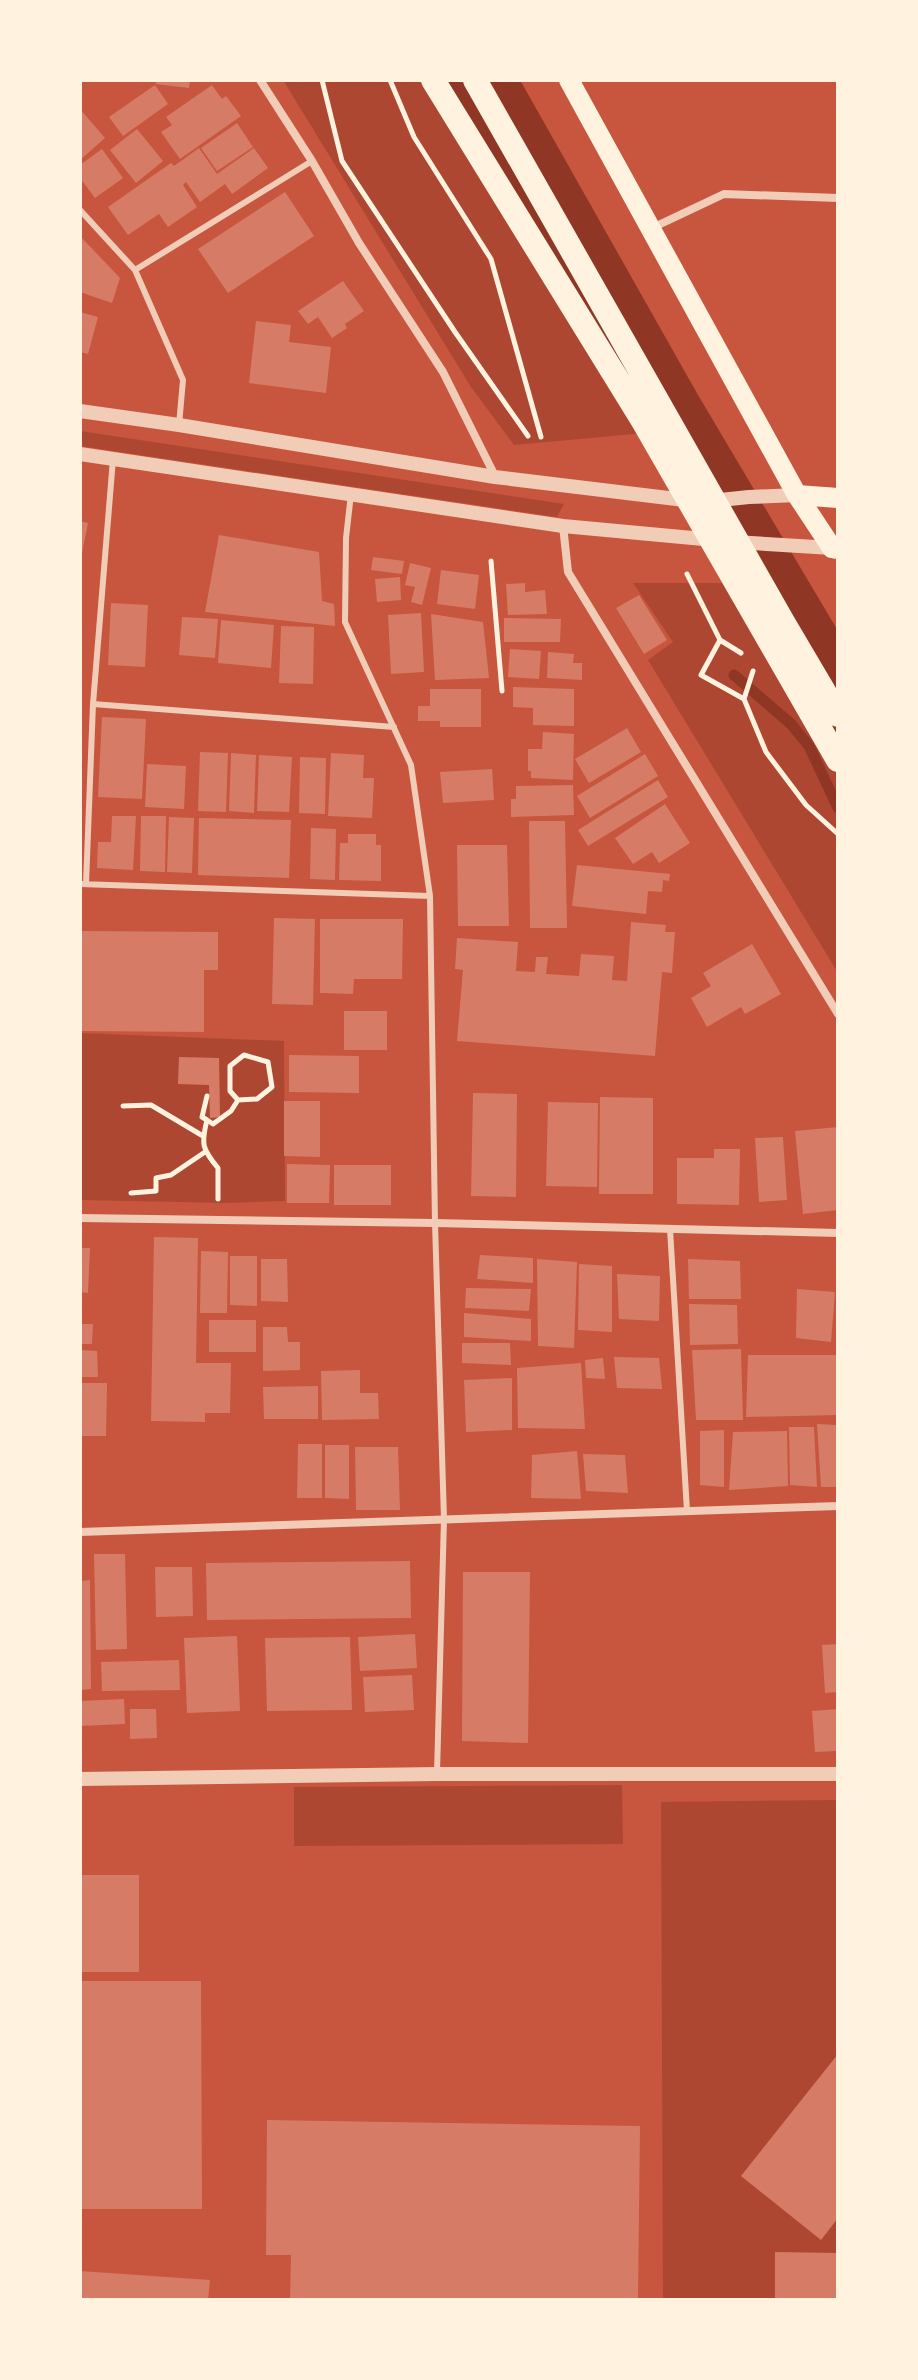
<svg xmlns="http://www.w3.org/2000/svg" width="918" height="2380" font-family="'Open Sans',sans-serif">
  <rect width="100%" height="100%" fill="#c8553d"/>
  <path fill="#ae4732" d="M283,80H441L656,432L514,445L471,387Z
    M80,431L564,504L557,517L80,446Z
    M633,583H723L838,776V973L648,660L673,642Z
    M80,1033L284,1041L285,1201L229,1203L80,1200Z
    M622,1785L623,1844L294,1846V1787Z
    M838,1800V2300H663L661,1802Z"/>
  <path fill="#8f3625" d="M445,80H520L698,395L838,631V769Z"/>
  <g fill="none" stroke-linecap="round" stroke-linejoin="round">
    <path stroke="#8f3625" stroke-width="11" d="M734,675L791,724L809,746L838,808"/>
  </g>
  <path fill="#d67c66" d="M156,80H190L189,88L156,84Z
    M155,85L168,104L123,136L109,117Z
    M212,85L222,99L226,96L241,116L180,159L161,132L172,125L166,117Z
    M80,109L105,138L80,160Z
    M237,123L253,147L217,171L201,148Z
    M137,129L163,161L136,183L110,150Z
    M199,148L217,174L254,148L268,168L232,194L225,184L200,202L186,182L183,185L197,207L168,227L159,214L128,235L108,207L171,163L174,166Z
    M102,149L123,178L95,198L80,178V165Z
    M285,192L314,236L228,293L198,249Z
    M80,236L120,278L112,303L80,292Z
    M343,281L364,311L345,324L347,328L332,338L318,317L308,324L298,311Z
    M80,312L98,317L88,354L80,352Z
    M256,321L291,325L289,342L331,347L326,393L249,383Z
    M80,521L88,523L81,558H80Z
    M219,535L319,552L322,601L334,604L335,626L205,612Z
    M373,557L404,561L402,574L371,570Z
    M410,563L431,568L422,605L411,602L415,587L405,585Z
    M441,570L479,575L475,609L437,604Z
    M400,577L401,600L377,602L375,579Z
    M525,583V592L545,590L547,614L508,615L506,584Z
    M639,595L667,640L644,654L616,608Z
    M111,603L148,605L145,667L108,665Z
    M421,613L424,672L391,674L388,615Z
    M431,614L483,622L489,678L435,680Z
    M182,617L218,619L215,658L179,655Z
    M504,618L561,619L560,642H504Z
    M221,620L274,625L271,668L218,663Z
    M281,626L314,627L313,684L279,683Z
    M510,649L541,651L539,679L508,677Z
    M548,652L574,654L573,663H582V680L547,678Z
    M513,687L574,689V726L533,725V708L513,707Z
    M430,689H481V727H440V721H418V706H430Z
    M102,717L146,719L142,799L98,797Z
    M627,728L641,752L589,783L575,759Z
    M543,732L574,734L573,780L531,778V771H528V749H542Z
    M200,752L228,753L226,812L198,811Z
    M231,753L256,755L254,813L229,811Z
    M331,753L364,755L363,778H374L372,818L328,816Z
    M645,754L658,776L590,818L577,796Z
    M259,755L292,757L289,812L257,811Z
    M300,757L326,758L325,814L299,813Z
    M147,764L186,766L184,809L145,807Z
    M492,769L494,800L443,803L440,772Z
    M658,780L668,797L588,846L578,830Z
    M573,785L574,815L511,817V799H516V786Z
    M665,804L690,843L659,863L652,852L633,864L615,838Z
    M112,816H136L133,870L97,868L98,842H111Z
    M141,816H166L165,872L140,871Z
    M169,817L194,818L192,873L167,872Z
    M199,818L291,820L289,878L198,875Z
    M529,821H565L567,928H530Z
    M311,828L336,829L335,880L310,879Z
    M348,834H376V845H381V881L339,880L340,843H348Z
    M457,845H507L509,926H458Z
    M577,865L670,874L669,881L663,880L662,892L648,891L646,914L572,906Z
    M274,918L315,919L313,1005L272,1004Z
    M320,919H403L402,979H354L353,994L320,993Z
    M631,922L666,925L665,932H675L672,973L662,972L655,1056L457,1041L463,970L455,969L457,938L518,942L516,971L535,972L536,957H548L546,974L579,976L581,954L614,956L612,980L627,981Z
    M80,931L218,932V970H204V1032L80,1031Z
    M752,944L781,994L745,1014L741,1007L707,1027L691,998L711,986L703,973Z
    M344,1011H387V1050H344Z
    M289,1055L359,1056V1093L289,1092Z
    M179,1057L219,1058L220,1117L210,1118L209,1085L178,1084Z
    M473,1093L517,1094L516,1197L471,1196Z
    M600,1097L653,1098V1194H599Z
    M284,1101H320V1157L284,1156Z
    M548,1102L598,1103L597,1187L546,1186Z
    M838,1127V1210L803,1214L795,1131Z
    M783,1137L787,1200L759,1202L755,1138Z
    M714,1149H740L739,1205L677,1204V1158H714Z
    M287,1164L330,1165L329,1203H287Z
    M334,1165H391V1205H334Z
    M154,1237L198,1238L196,1363H231L230,1413H205V1422L151,1421Z
    M80,1248H90L88,1293L80,1292Z
    M201,1251L228,1252L227,1313H200Z
    M480,1255L533,1258V1283L477,1279Z
    M230,1256H257V1306L230,1305Z
    M261,1259H287L288,1302L261,1301Z
    M537,1259L577,1262L574,1348L538,1346Z
    M688,1259L740,1261L741,1299H689Z
    M579,1264L612,1266V1332L578,1330Z
    M617,1274L660,1276L659,1321L619,1319Z
    M466,1288L531,1289L529,1311L465,1308Z
    M797,1289L835,1292L831,1342L796,1338Z
    M689,1304L737,1305L738,1344L690,1345Z
    M464,1313L531,1319V1341L464,1337Z
    M209,1320H256V1352H209Z
    M80,1324H93L92,1344H80Z
    M263,1327H287L288,1342H300V1370L263,1371Z
    M462,1343H510L511,1365L462,1363Z
    M741,1349L743,1420H696L692,1350Z
    M80,1350L97,1351L98,1377H80Z
    M748,1355H838V1415L746,1417Z
    M614,1357L659,1358L662,1389L617,1388Z
    M603,1358L605,1379L586,1378L585,1360Z
    M581,1363L585,1429L518,1428L517,1368Z
    M360,1370V1393H378L379,1419L322,1420L321,1371Z
    M512,1378V1430L466,1432L464,1380Z
    M80,1383H107L106,1436H80Z
    M318,1386V1419H264L263,1387Z
    M817,1424L838,1425V1487H821Z
    M789,1427H814L817,1487L790,1485Z
    M724,1430V1487L700,1485V1431Z
    M787,1431L788,1486L729,1490L733,1432Z
    M298,1444H322V1498H297Z
    M325,1445H349V1499L325,1498Z
    M355,1447H398L400,1510H356Z
    M577,1451L581,1499L531,1498L532,1455Z
    M583,1454L625,1455L628,1493L586,1491Z
    M94,1554H125L127,1649L96,1650Z
    M410,1561L411,1618L207,1620L206,1563Z
    M155,1567H192L193,1616L156,1617Z
    M463,1572H530L528,1743L462,1741Z
    M90,1580L91,1689L80,1690V1581Z
    M415,1634L417,1668L360,1671L358,1637Z
    M237,1636L240,1711L187,1713L184,1638Z
    M350,1637L352,1710L267,1711L265,1638Z
    M838,1644V1692L825,1693L822,1645Z
    M179,1660L180,1690L102,1691L101,1662Z
    M412,1675L414,1710L365,1712L363,1677Z
    M124,1699L125,1724L80,1726V1701Z
    M130,1709H156L157,1738L130,1739Z
    M838,1709V1751L815,1752L812,1711Z
    M80,1875H139V1972H80Z
    M80,1981H201L202,2209H80Z
    M838,2054V2218L821,2240L741,2176Z
    M267,2120L640,2126L638,2300H290L291,2255H266Z
    M775,2252L838,2253V2300H775Z
    M80,2271L210,2280L208,2300H80Z"/>
  <g fill="none" stroke-linecap="round" stroke-linejoin="round">
    <path stroke="#fff3e0" stroke-width="5" d="M322,80L342,161L455,332L528,436
      M390,80L414,137L491,259L541,437
      M491,561L502,691
      M687,574L720,640L741,653
      M720,640L701,675L744,699
      M753,671L744,699L766,752L806,805L838,834
      M207,1096L202,1117L207,1120
      M123,1106L151,1105L203,1136
      M131,1193L156,1191V1178L171,1175L205,1152
      M218,1199V1168C202,1149 201,1144 207,1120L213,1124L231,1111L238,1100L257,1099L272,1087L268,1062L244,1055L230,1066V1091L238,1100"/>
    <path stroke="#f1ccb7" stroke-width="6" d="M80,210L135,270
      M179,425L183,380L135,270L312,161
      M351,494L346,538L345,622L411,765L430,896L435,1223L444,1519L437,1773
      M93,704L394,727
      M80,884L430,896
      M86,884L93,704L113,459
      M670,1229L687,1511"/>
    <path stroke="#f1ccb7" stroke-width="8" d="M260,80L312,161L359,243L443,372L495,476
      M652,228L724,194L838,198
      M563,526L568,572L838,1014
      M80,1218L435,1223L838,1233
      M80,1532L838,1506"/>
    <path stroke="#f1ccb7" stroke-width="14" d="M80,411L179,425L495,477L701,502L749,497L797,495
      M80,454L563,526L714,540
      M734,542L832,548L835,552
      M80,1779L437,1774H838"/>
    <path stroke="#fff3e0" stroke-width="20" d="M569,80L797,495L832,548L838,547
      M797,495L838,498"/>
    <path stroke="#fff3e0" stroke-width="24" d="M433,80L643,421L838,760
      M475,80L783,622L838,715"/>
  </g>
  <rect width="918" height="2380" fill="none" stroke="#fff3e0" stroke-width="164"/>
</svg>
